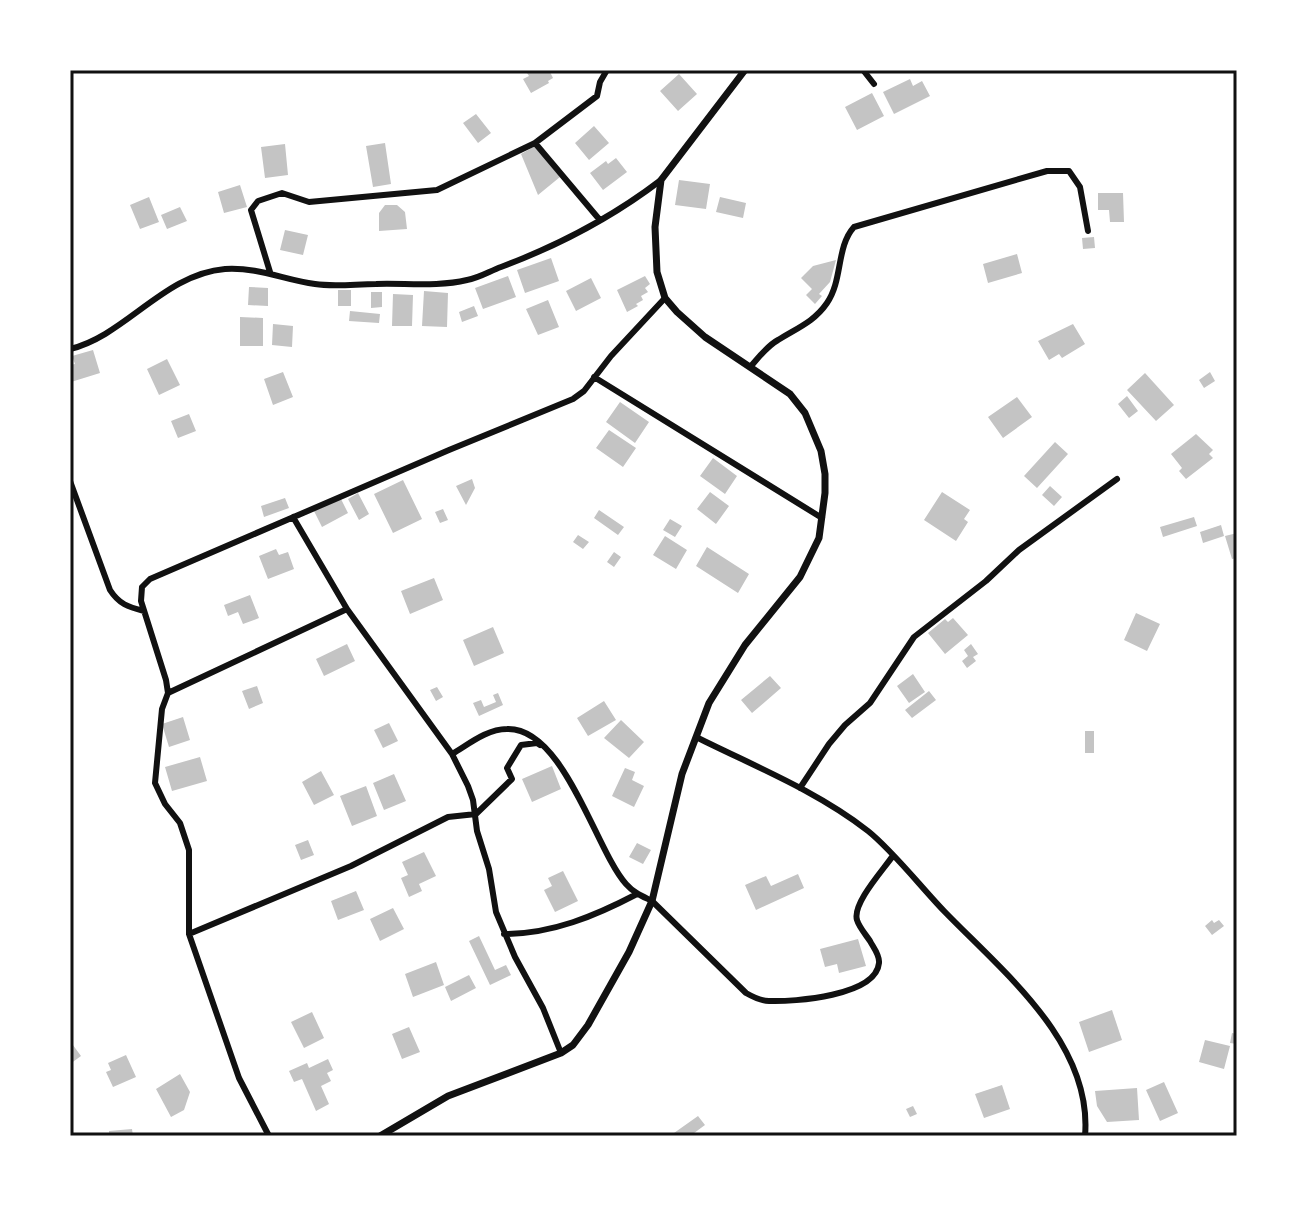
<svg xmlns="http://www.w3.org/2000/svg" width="1307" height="1206" font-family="Roboto,sans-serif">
  <rect width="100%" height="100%" fill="#fff"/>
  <path fill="#c4c4c4" d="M525,70H549L553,78L548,81L549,83L531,93L523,79L529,76Z
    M679,74L697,94L678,111L660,91Z
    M910,79L913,86L922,81L930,96L894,114L883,92Z
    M872,93L884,116L857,130L845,107Z
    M476,114L491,133L478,143L463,123Z
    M594,126L609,143L589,160L575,143Z
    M385,143L391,184L373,187L366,146Z
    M285,144L288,175L265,178L261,147Z
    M535,146L560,177L538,195L521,154Z
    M616,158L627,172L603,190L590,173L606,161L608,164Z
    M679,180L710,184L706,209L675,205Z
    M240,185L247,207L224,213L218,192Z
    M1098,193H1123L1124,222H1110L1109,210H1098Z
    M149,197L159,222L140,229L130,205Z
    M720,197L746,203L743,218L716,212Z
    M385,205H397L405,212L407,229L379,231V213Z
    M180,207L187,221L167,229L161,215Z
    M285,230L308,235L303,255L280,250Z
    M1094,237L1095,248L1083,249L1082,238Z
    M1017,254L1022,273L988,283L983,264Z
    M551,258L559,281L525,293L517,270Z
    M836,260L830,282L819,294L822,296L815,304L806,295L812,289L801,278L813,266Z
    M508,276L516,297L483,309L475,288Z
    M645,276L650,284L645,288L648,292L641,296L643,300L636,304L638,306L627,312L617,290Z
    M591,278L601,298L576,311L566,291Z
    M249,287L268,288V306L248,305Z
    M338,290H351V306H338Z
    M424,291L448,293L447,327L422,326Z
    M371,292H382V307L371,308Z
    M393,294L413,295L412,326H392Z
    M548,300L559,327L538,335L526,309Z
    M474,306L478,316L462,322L459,312Z
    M350,311L380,314L379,323L349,321Z
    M240,317L263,318V346H240Z
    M273,324L293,326L292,347L272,345Z
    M1073,324L1085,344L1062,358L1059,354L1049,360L1038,341Z
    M93,350L100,373L71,382L70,365L75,364L72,356Z
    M167,359L180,385L159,395L147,369Z
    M283,372L293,397L273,405L264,379Z
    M1210,372L1215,381L1204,388L1199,380Z
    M1145,373L1174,405L1156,421L1127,390Z
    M1127,396L1138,411L1129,418L1118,404Z
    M1017,397L1032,417L1003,438L988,417Z
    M620,402L649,422L635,443L606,422Z
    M189,414L196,431L178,438L171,421Z
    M609,430L636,448L623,467L596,448Z
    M1196,434L1213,450L1209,454L1213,458L1186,479L1179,471L1182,468L1171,454Z
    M1055,442L1068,454L1037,488L1024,476Z
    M713,458L737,476L725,494L700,476Z
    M472,479L475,488L466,505L456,486Z
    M403,480L422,519L393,533L374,494Z
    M1050,486L1062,497L1054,506L1042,495Z
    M710,492L729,506L716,524L697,509Z
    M942,492L970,510L964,519L968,522L956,541L924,520Z
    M358,493L369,514L359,520L348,499Z
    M285,498L289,508L264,517L261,506Z
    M341,499L348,513L322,527L314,511Z
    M443,509L448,520L440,523L435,512Z
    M599,510L624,527L618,535L594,518Z
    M1194,517L1197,526L1163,537L1160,527Z
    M670,519L682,526L675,537L663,530Z
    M1221,525L1224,536L1203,543L1200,532Z
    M1237,533V558L1232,559L1225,536Z
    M578,535L589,542L583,549L573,542Z
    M665,536L687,550L676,569L653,555Z
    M707,547L749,574L738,593L696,566Z
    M276,549L279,555L288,552L294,569L268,579L259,556Z
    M614,552L621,557L614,567L607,562Z
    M434,578L443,600L410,614L401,591Z
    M250,595L259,618L243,624L238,612L228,616L224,605Z
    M1136,613L1160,624L1147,651L1124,640Z
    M953,618L968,635L945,654L928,633L945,619L948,622Z
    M493,627L504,653L474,666L463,640Z
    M347,644L355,661L324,676L316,659Z
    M971,644L978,654L973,657L976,661L967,668L962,661L968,656L964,650Z
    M913,674L925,692L909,703L897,686Z
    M770,676L781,688L752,713L741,700Z
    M257,686L263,703L249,709L242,691Z
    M437,687L443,697L436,701L430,690Z
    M929,691L936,700L912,718L905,710Z
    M498,693L503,705L479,716L473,703L481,700L484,707L496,702L493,695Z
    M604,701L616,720L588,736L577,718Z
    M183,717L190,740L169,747L162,724Z
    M621,720L644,742L629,758L604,738Z
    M389,723L398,741L383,748L374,730Z
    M1085,731H1094V753H1085Z
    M200,757L207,781L172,791L165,767Z
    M552,766L561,789L532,802L522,779Z
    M625,768L635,772L632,780L644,786L634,807L612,796Z
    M321,771L334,795L314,805L302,782Z
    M394,774L406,801L384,810L373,783Z
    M366,786L377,816L352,826L340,796Z
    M308,840L314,855L301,860L295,845Z
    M637,843L651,850L643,864L629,857Z
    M424,852L436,876L419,884L422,891L409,897L401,878L408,875L402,862Z
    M563,871L578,901L555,912L544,890L552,886L548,878Z
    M798,874L804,888L756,910L745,885L766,876L771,886Z
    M356,891L364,910L338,920L331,901Z
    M393,908L404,929L380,941L370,919Z
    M1212,920L1214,923L1219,920L1224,926L1212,935L1205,926Z
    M479,936L495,970L506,965L511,975L490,985L469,941Z
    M858,939L866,966L839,973L837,964L825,967L820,949Z
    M436,962L444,985L413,997L405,974Z
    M469,975L476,988L451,1001L445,987Z
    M1112,1010L1122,1040L1089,1052L1079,1022Z
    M312,1012L324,1038L304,1048L291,1022Z
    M409,1027L420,1052L402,1059L392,1034Z
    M1232,1033L1237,1034V1044L1230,1043Z
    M1205,1040L1230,1046L1224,1069L1199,1062Z
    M70,1041L81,1056L70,1064Z
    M126,1055L136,1077L113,1087L106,1072L111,1070L108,1063Z
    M328,1059L333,1070L327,1073L331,1081L321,1086L329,1104L316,1111L302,1079L294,1082L289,1071L307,1063L309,1068Z
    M180,1074L190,1092L184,1110L171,1117L156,1089Z
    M1164,1082L1178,1113L1160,1121L1146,1090Z
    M1002,1085L1010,1109L984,1118L975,1094Z
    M1137,1088L1139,1120L1107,1122L1097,1106L1095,1091Z
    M913,1106L917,1114L910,1117L906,1109Z
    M698,1116L705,1125L690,1136H676L674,1133Z
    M132,1129L133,1136H109V1131Z"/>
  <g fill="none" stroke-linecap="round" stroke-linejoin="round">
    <path stroke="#111" stroke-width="6" d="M863,70L874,84
      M535,143L599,219
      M270,272L251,210L258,201L282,193L309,202L437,190L535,143L597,96L600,82L607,70
      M70,349C125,336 164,274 225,269C259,267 284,280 315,284C334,287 356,284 376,284C406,283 438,287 467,280C479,278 490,271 501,267C557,246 614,216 661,180
      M751,366C759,357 767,346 778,340C797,328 814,322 827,303C843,280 836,247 854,227L1047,171H1069L1080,187L1088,231
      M594,377L822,518
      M70,481L110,590C119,604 128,607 144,611
      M293,517L347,609L452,754L468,786L473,800L477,831L489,869L496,912L515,957L543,1008L561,1053
      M168,693L347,609
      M696,737C754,766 817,791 868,831C892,850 921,887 944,911C1003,972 1093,1043 1085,1136
      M452,754C469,744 487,729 507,729C564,727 596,851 626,884C634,893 642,896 652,901L746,993C753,997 761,1001 769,1001C794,1002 876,996 879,963C880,955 873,947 870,941C866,935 859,927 857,920C852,904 883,870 892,857
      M800,788L829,744L845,725L870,703L914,637L986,581L1019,550L1117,479
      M189,934L351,866L448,817L476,814L512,779L507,768L521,745L537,743L540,745
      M504,934C552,934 595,916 637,894
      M269,1136L239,1078L189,934V850L180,823L165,804L155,783L162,709L168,693L166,680L141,601L142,587L150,579L449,450L573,399L584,391L611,356L665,298"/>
    <path stroke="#111" stroke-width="7" d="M380,1136L448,1096L561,1053L573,1045L588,1025L629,952L652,901L682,774L709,703L745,645L800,577L819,538L825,493V474L821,451L805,413L790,394L705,337L677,312L665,298L657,272L655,227L661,180L745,70"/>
  </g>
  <rect width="1307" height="1206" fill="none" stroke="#ffffff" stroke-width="144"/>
  <rect x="72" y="72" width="1163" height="1062" fill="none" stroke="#111" stroke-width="3"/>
</svg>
